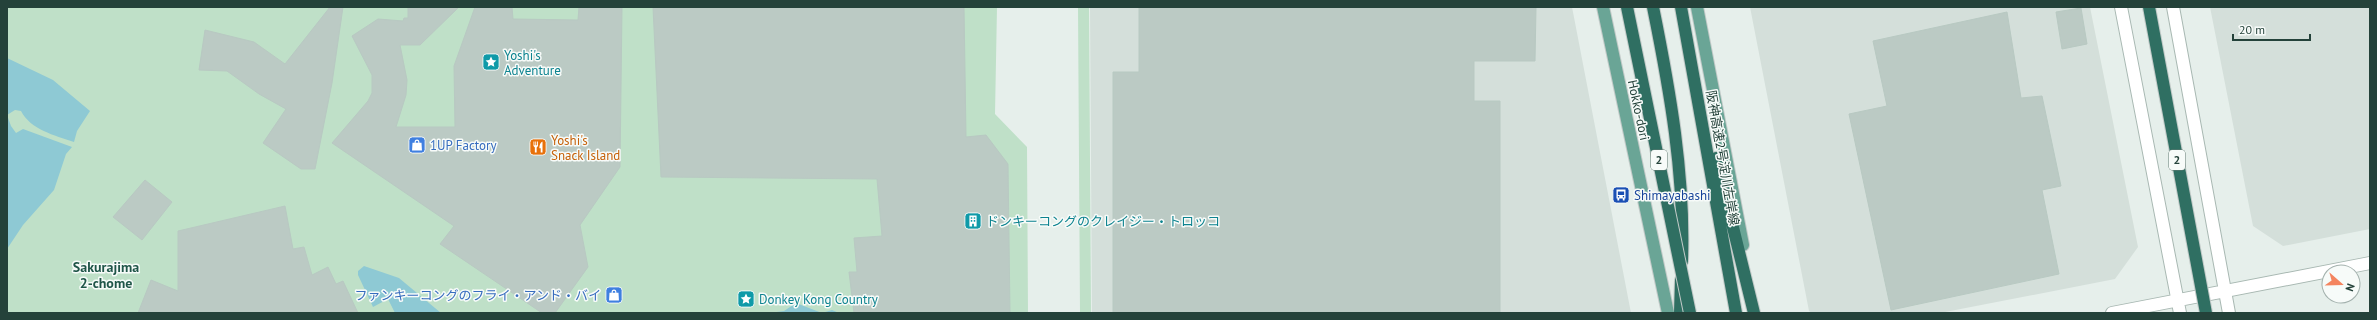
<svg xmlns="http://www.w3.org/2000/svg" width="2377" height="320" font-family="'PT Sans','Noto Sans JP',sans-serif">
  <rect width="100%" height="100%" fill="#e6efeb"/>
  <path fill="#d4dfda" d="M1090,7H1572L1631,313H1092Z
    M1750,7H2090L2138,247L2115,279L1940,313H1812L1809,311Z
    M2210,7H2370V229L2283,246L2253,226Z"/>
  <path fill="#bfe0c8" d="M7,7H997L995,114L1027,147L1028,313H7Z
    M1078,7H1089L1091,313H1080Z"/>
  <path fill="#8ec9d4" d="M7,58L53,80L90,111L77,131L74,142C54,135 31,130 21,111L15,110L7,115L11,126L16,133L23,129L72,147L66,154L54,190L23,225L7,249Z
    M364,266L399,278L441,313H395L388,299L373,307L358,275V271Z
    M796,303L822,313L832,310L839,313H769L784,311Z"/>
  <path fill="#bbcac4" stroke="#b8c9c2" d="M330,7H343L332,83L315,169H301L263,143L286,109L259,94L227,71L199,70L205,30L254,42L285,64Z
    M408,7H459L420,45H400L407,80L406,95L396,127H455L454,66L475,7H512L513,19L578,20L579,7H622L620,167L580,225L588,267L555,313H542L440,244L454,226L332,143L368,101L372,93V75L352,36L378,19L403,21L404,18H408Z
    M653,7H964L966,137L986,135L1008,164L1010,313H854L849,272H857L854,238L882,236L877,179L661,177Z
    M1139,7H1536L1535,61H1474V101H1500V313H1113V72H1139Z
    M2081,8L2087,44L2062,49L2056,12Z
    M2007,12L2021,98L2042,96L2061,186L2042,190L2059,274L1891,310L1849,114L1887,106L1873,41Z
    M145,180L172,202L142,240L113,217Z
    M285,206L293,249L304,247L312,275L328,267L336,284L343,281L358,313H138L151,280L178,291V231Z"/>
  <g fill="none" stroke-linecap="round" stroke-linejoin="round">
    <g stroke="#a8b8b2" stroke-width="14">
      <path id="minor" d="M2121,7L2180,313
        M2173,7L2229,313
        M2112,313L2370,263"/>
    </g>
    <g stroke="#c2cac8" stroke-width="14">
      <path id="major" d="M1603,7L1668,313
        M1697,7L1743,245"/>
    </g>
    <g stroke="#c2cac8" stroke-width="14">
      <path id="highway" d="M1653,7C1670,91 1685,175 1682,261
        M1681,7L1736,313
        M1716,158L1754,313
        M1680,313L1681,280"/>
    </g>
    <use href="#minor" stroke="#fff" stroke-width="12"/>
    <use href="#major" stroke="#6aa596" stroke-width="12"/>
    <use href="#highway" stroke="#2f6f62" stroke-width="12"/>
    <g stroke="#c2cac8" stroke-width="14" stroke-linecap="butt">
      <path id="highway-bridge" d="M1627,7L1690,313
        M2149,7L2206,313"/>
    </g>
    <use href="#highway-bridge" stroke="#2f6f62" stroke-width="12"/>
  </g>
  <defs>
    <g id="sight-square" transform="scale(0.9)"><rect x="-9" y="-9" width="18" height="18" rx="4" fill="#0f9aa8" stroke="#f7fbf9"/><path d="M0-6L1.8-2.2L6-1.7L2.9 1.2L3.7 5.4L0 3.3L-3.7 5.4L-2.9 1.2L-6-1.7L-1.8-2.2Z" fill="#fff"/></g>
    <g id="shop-square" transform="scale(0.9)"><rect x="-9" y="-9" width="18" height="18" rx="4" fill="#3f7fe0" stroke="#f7fbf9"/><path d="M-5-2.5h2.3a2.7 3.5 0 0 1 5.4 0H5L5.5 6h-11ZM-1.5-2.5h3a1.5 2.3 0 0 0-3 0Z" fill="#fff"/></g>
    <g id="restaurant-square" transform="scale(0.9)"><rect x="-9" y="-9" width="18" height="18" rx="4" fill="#e8710a" stroke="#f7fbf9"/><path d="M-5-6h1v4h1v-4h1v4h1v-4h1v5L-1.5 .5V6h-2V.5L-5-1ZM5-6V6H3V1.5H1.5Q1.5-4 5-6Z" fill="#fff"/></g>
    <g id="bus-square" transform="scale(0.9)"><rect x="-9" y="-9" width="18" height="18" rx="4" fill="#1a4fb4" stroke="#f7fbf9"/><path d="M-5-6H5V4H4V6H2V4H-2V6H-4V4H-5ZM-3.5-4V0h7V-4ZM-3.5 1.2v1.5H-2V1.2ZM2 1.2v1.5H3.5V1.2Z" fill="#fff"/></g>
    <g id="building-square" transform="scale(0.9)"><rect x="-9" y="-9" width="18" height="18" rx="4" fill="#0f9aa8" stroke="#f7fbf9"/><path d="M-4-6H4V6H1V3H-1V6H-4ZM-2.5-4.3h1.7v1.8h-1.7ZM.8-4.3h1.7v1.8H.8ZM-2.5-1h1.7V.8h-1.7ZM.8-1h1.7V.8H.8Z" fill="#fff"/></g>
  </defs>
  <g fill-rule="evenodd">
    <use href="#sight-square" x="491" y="62"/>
    <use href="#shop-square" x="417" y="145"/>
    <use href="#restaurant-square" x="538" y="147"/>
    <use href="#bus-square" x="1621" y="195"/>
    <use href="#building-square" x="973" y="221"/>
    <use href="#shop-square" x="614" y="295"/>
    <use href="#sight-square" x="746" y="299"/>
  </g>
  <g text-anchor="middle" stroke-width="3" stroke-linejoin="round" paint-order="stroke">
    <g fill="#f7fbf9" stroke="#637a73" stroke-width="1">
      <rect x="1651" y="150" width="16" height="20" rx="3"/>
      <rect x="2169" y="150" width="16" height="20" rx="3"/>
    </g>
    <g font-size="12" font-weight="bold" fill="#24423a">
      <text x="1659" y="164">2</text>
      <text x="2177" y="164">2</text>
    </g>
    <g font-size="13" fill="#0d838f" stroke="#f7fbf9" text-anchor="start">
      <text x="504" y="60">Yoshi's<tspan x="504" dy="15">Adventure</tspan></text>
      <text x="986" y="226">ドンキーコングのクレイジー・トロッコ</text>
      <text x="759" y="304">Donkey Kong Country</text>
    </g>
    <g font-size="13" fill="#24423a" stroke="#f7fbf9">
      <text transform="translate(1639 110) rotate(78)" y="5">Hokko-dori</text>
      <text transform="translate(1723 158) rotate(80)" y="5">阪神高速2号淀川左岸線</text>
    </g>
    <g font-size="13" fill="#c56008" stroke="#f7fbf9" text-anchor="start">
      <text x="551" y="145">Yoshi's<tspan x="551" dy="15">Snack Island</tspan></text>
    </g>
    <g font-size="13" fill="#366cbe" stroke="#f7fbf9" text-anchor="start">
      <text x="430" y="150">1UP Factory</text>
      <text x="601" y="300" text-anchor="end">ファンキーコングのフライ・アンド・バイ</text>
    </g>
    <g font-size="13" fill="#164399" stroke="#f7fbf9" text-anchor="start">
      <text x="1634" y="200">Shimayabashi</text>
    </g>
    <g font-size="14" font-weight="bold" fill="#1f5548" stroke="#f7fbf9">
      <text x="106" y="272">Sakurajima<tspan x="106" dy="16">2-chome</tspan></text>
    </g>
  </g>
  <rect width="2377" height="320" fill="none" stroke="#24423a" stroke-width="16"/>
  <g transform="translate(2341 284) rotate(110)"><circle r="19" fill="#f7fbf9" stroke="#a3b1ad"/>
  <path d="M0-3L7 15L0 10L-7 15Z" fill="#f4845f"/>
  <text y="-6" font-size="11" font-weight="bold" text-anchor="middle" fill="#24423a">N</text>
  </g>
  <path d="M2233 34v6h77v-6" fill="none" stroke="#24423a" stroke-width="2"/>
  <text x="2239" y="34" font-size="12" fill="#24423a" stroke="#f7fbf9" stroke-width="3" paint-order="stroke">20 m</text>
</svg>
